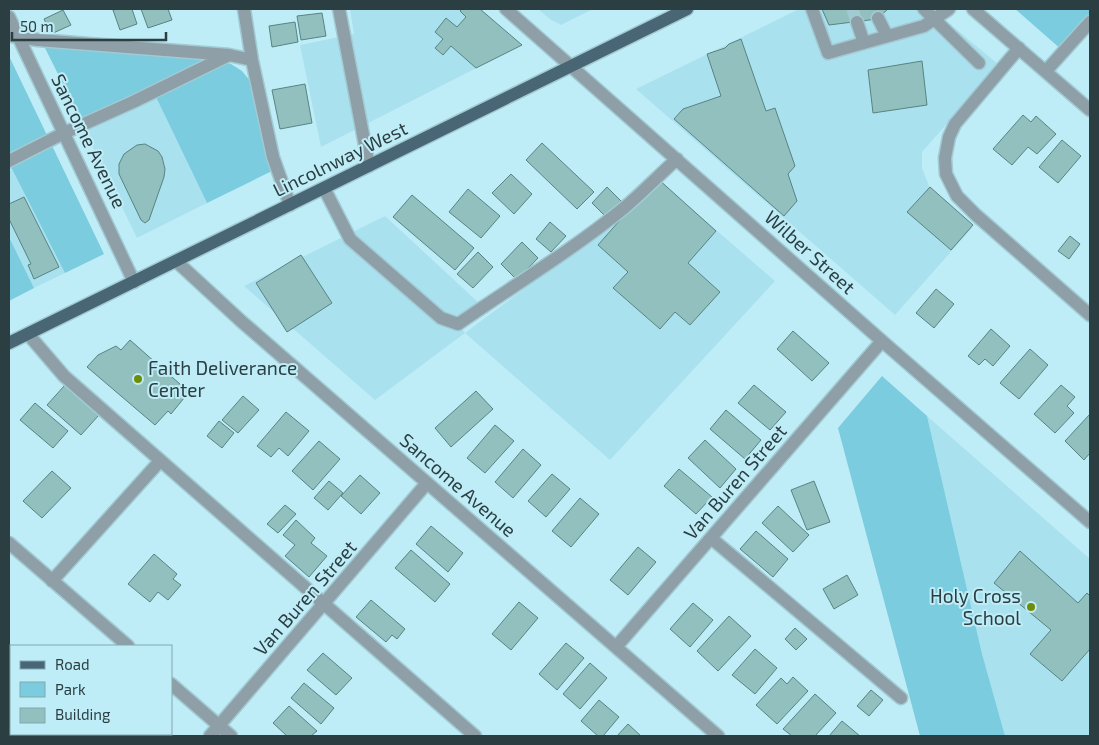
<svg xmlns="http://www.w3.org/2000/svg" width="1099" height="745" font-family="'Exo 2',sans-serif">
  <rect width="100%" height="100%" fill="#bfedf7"/>
  <path fill="#aae1ee" d="M350,9H480L522,45L321,147L300,45L354,34Z
    M538,9H593L561,25L551,20Z
    M799,9H932L999,65L922,152V168L929,186L935,194L972,228L895,315L636,89Z
    M156,97L207,203L137,238L85,131Z
    M12,169L65,273L34,288L9,237V171Z
    M663,184L775,281L610,460L465,333L375,400L244,286L385,216L479,303L455,320L465,333Z
    M927,416L1090,559V736H1005L982,655Z"/>
  <path fill="#7accde" d="M1015,9H1090V18L1062,50Z
    M44,46L213,58L231,64L242,71L251,82L265,152L272,171L207,203L156,97L82,122Z
    M9,56L104,254L65,273L12,169L9,167Z
    M9,237L34,288L9,301Z
    M882,376L927,416L982,654L1005,736H920L838,428Z"/>
  <path fill="#92c0bf" stroke="#578483" d="M118,9H132L137,24L120,30L113,10Z
    M141,9H168L172,20L148,28Z
    M462,9H480L522,45L476,68L451,46L443,55L435,48L443,39L435,32L446,18L457,27L466,17L460,11Z
    M822,9H888L877,19L829,25Z
    M63,10L71,25L51,34L44,19Z
    M322,13L326,36L301,40L297,16Z
    M295,22L298,42L272,47L269,26Z
    M741,39L766,111L775,108L795,166L788,174L797,201L784,216L674,119L683,109L721,96L707,54L725,48L729,44Z
    M922,61L927,105L873,113L868,70Z
    M305,84L312,123L280,129L272,90Z
    M1023,115L1031,122L1036,116L1056,134L1037,154L1028,147L1012,165L993,149Z
    M1062,140L1081,156L1058,183L1039,167Z
    M542,143L594,192L577,209L526,160Z
    M145,144L158,151L162,157L165,169L164,177L149,220L145,223L141,220L119,174V164L124,154L137,145Z
    M511,174L532,194L514,214L492,193Z
    M657,178L716,231L688,263L720,292L690,325L675,312L660,329L613,288L628,272L598,245Z
    M607,187L622,202L607,218L592,203Z
    M930,187L973,225L951,250L907,212Z
    M468,189L500,216L481,238L449,212Z
    M412,195L474,248L455,270L393,217Z
    M24,197L59,267L34,279L28,265L31,264L9,219V204Z
    M550,222L566,236L551,252L536,239Z
    M1070,236L1080,244L1069,259L1058,251Z
    M522,242L538,258L517,280L501,264Z
    M478,252L493,267L473,288L457,274Z
    M301,255L332,303L287,332L256,283Z
    M936,289L954,304L934,328L916,313Z
    M991,329L1010,346L993,366L985,359L979,365L968,356Z
    M793,331L829,363L812,381L777,349Z
    M130,340L189,392L171,414L168,411L155,425L87,367L98,355L116,346L121,350Z
    M1030,349L1048,365L1019,399L1000,383Z
    M65,385L99,415L81,435L47,405Z
    M754,385L786,412L770,430L738,403Z
    M1061,385L1075,397L1067,406L1074,413L1055,433L1034,414Z
    M476,391L493,409L451,447L435,428Z
    M243,396L259,410L238,433L222,420Z
    M35,403L68,431L53,448L20,420Z
    M726,410L761,440L745,459L710,429Z
    M286,412L309,431L288,456L279,448L271,457L257,446Z
    M1090,414V453L1084,460L1065,441Z
    M219,421L234,433L222,448L207,436Z
    M495,425L514,441L485,473L467,458Z
    M705,440L736,469L720,488L688,458Z
    M319,441L340,459L313,490L292,471Z
    M523,449L541,465L513,498L495,482Z
    M679,469L712,497L696,514L664,486Z
    M52,471L71,488L42,518L23,501Z
    M552,474L570,489L546,517L528,501Z
    M360,475L380,493L361,514L341,496Z
    M329,481L343,493L328,510L314,498Z
    M814,481L830,522L807,530L791,490Z
    M580,498L599,514L571,547L552,531Z
    M285,505L296,514L278,533L267,524Z
    M778,506L809,535L793,552L762,523Z
    M296,520L315,538L311,543L327,556L309,577L285,556L295,545L283,535Z
    M431,526L463,553L448,572L416,544Z
    M756,531L788,559L773,577L740,549Z
    M638,547L656,562L628,595L610,580Z
    M411,550L450,584L435,602L395,568Z
    M1020,551L1078,603L1087,593L1090,596V649L1062,681L1030,654L1051,630L994,583Z
    M154,554L177,574L173,579L181,585L168,600L158,592L150,602L128,584Z
    M847,575L858,595L834,609L823,589Z
    M371,600L405,629L397,639L392,635L386,642L356,617Z
    M519,602L538,618L511,650L492,634Z
    M693,603L713,620L690,647L670,629Z
    M729,616L751,636L718,671L697,651Z
    M795,628L807,639L796,650L785,639Z
    M566,643L584,658L557,690L539,674Z
    M755,649L777,668L755,694L732,675Z
    M323,653L352,678L336,695L307,670Z
    M590,663L607,678L580,709L563,694Z
    M793,677L808,691L777,724L756,705L781,678L787,684Z
    M304,683L334,708L321,724L291,698Z
    M871,690L883,700L869,716L857,706Z
    M815,694L836,713L815,736H792L783,729Z
    M599,700L619,717L603,736H598L581,721Z
    M289,706L317,731L311,736H287L273,723Z
    M842,721L860,736H829Z
    M628,724L641,736H617Z"/>
  <g fill="none" stroke-linecap="round" stroke-linejoin="round">
    <path stroke="#a1cad3" stroke-width="12" stroke-dasharray="12 6" stroke-linecap="butt" d="M852,9L857,22"/>
    <g stroke="#a1cad3" stroke-width="15">
      <path id="minor" d="M244,9L252,60L273,157L290,205
        M339,9L369,166
        M506,9L882,341L1090,522
        M812,9L828,53L924,26L949,9
        M924,9L979,63
        M973,9L1090,110
        M9,17L134,282
        M878,18L887,36
        M857,22L864,43
        M12,36L38,40L229,55
        M1019,48L955,124L949,137L945,158L946,174L957,196L976,215L1090,315
        M1046,71L1090,22
        M9,161L64,133L133,102L229,55L252,60
        M324,188L350,239L441,318L458,324C513,286 571,251 624,208C642,193 659,175 677,159
        M176,261L241,321L718,736
        M28,334L64,376L475,736
        M711,538L901,698
        M9,543L128,646
        M52,581L160,461
        M616,647L882,341
        M171,684L231,736
        M210,736L427,483"/>
    </g>
    <g stroke="#a1cad3" stroke-width="15">
      <path id="major" d="M9,343L687,9"/>
    </g>
    <use href="#minor" stroke="#8f9fa7" stroke-width="12"/>
    <use href="#major" stroke="#486674" stroke-width="12"/>
  </g>
  <g fill="#708d09" stroke="#bfedf7" stroke-width="2">
    <circle cx="138" cy="379" r="5"/>
    <circle cx="1031" cy="607" r="5"/>
  </g>
  <g text-anchor="middle" stroke-width="4" stroke-linejoin="round" paint-order="stroke">
    <g font-size="19" fill="#2b3e42" stroke="#bfedf7">
      <text transform="translate(89 141) rotate(64)" y="7">Sancome Avenue</text>
      <text transform="translate(340 159) rotate(-26)" y="7">Lincolnway West</text>
      <text transform="translate(810 252) rotate(42)" y="7">Wilber Street</text>
      <text transform="translate(735 482) rotate(-49)" y="7">Van Buren Street</text>
      <text transform="translate(458 485) rotate(41)" y="7">Sancome Avenue</text>
      <text transform="translate(305 598) rotate(-49)" y="7">Van Buren Street</text>
    </g>
    <g font-size="19" fill="#2b3e42" stroke="#bfedf7" text-anchor="start">
      <text x="148" y="375">Faith Deliverance<tspan x="148" dy="22">Center</tspan></text>
      <text x="1021" y="603" text-anchor="end">Holy Cross<tspan x="1021" dy="22">School</tspan></text>
    </g>
  </g>
  <rect width="1099" height="745" fill="none" stroke="#2b3e42" stroke-width="20"/>
  <rect x="10" y="645" width="162" height="90" fill="#bfedf7" stroke="#84a7af"/>
  <rect x="20" y="661" width="25" height="8" fill="#486674" stroke="#84a7af"/>
  <text x="55" y="670" font-size="15" fill="#2b3e42">Road</text>
  <rect x="20" y="682" width="25" height="15" fill="#7accde" stroke="#84a7af"/>
  <text x="55" y="695" font-size="15" fill="#2b3e42">Park</text>
  <rect x="20" y="708" width="25" height="15" fill="#92c0bf" stroke="#84a7af"/>
  <text x="55" y="720" font-size="15" fill="#2b3e42">Building</text>
  <path d="M12 32v8h154v-8" fill="none" stroke="#2b3e42" stroke-width="2.5"/>
  <text x="20" y="32" font-size="15" fill="#2b3e42" stroke="#bfedf7" stroke-width="4" paint-order="stroke">50 m</text>
</svg>
